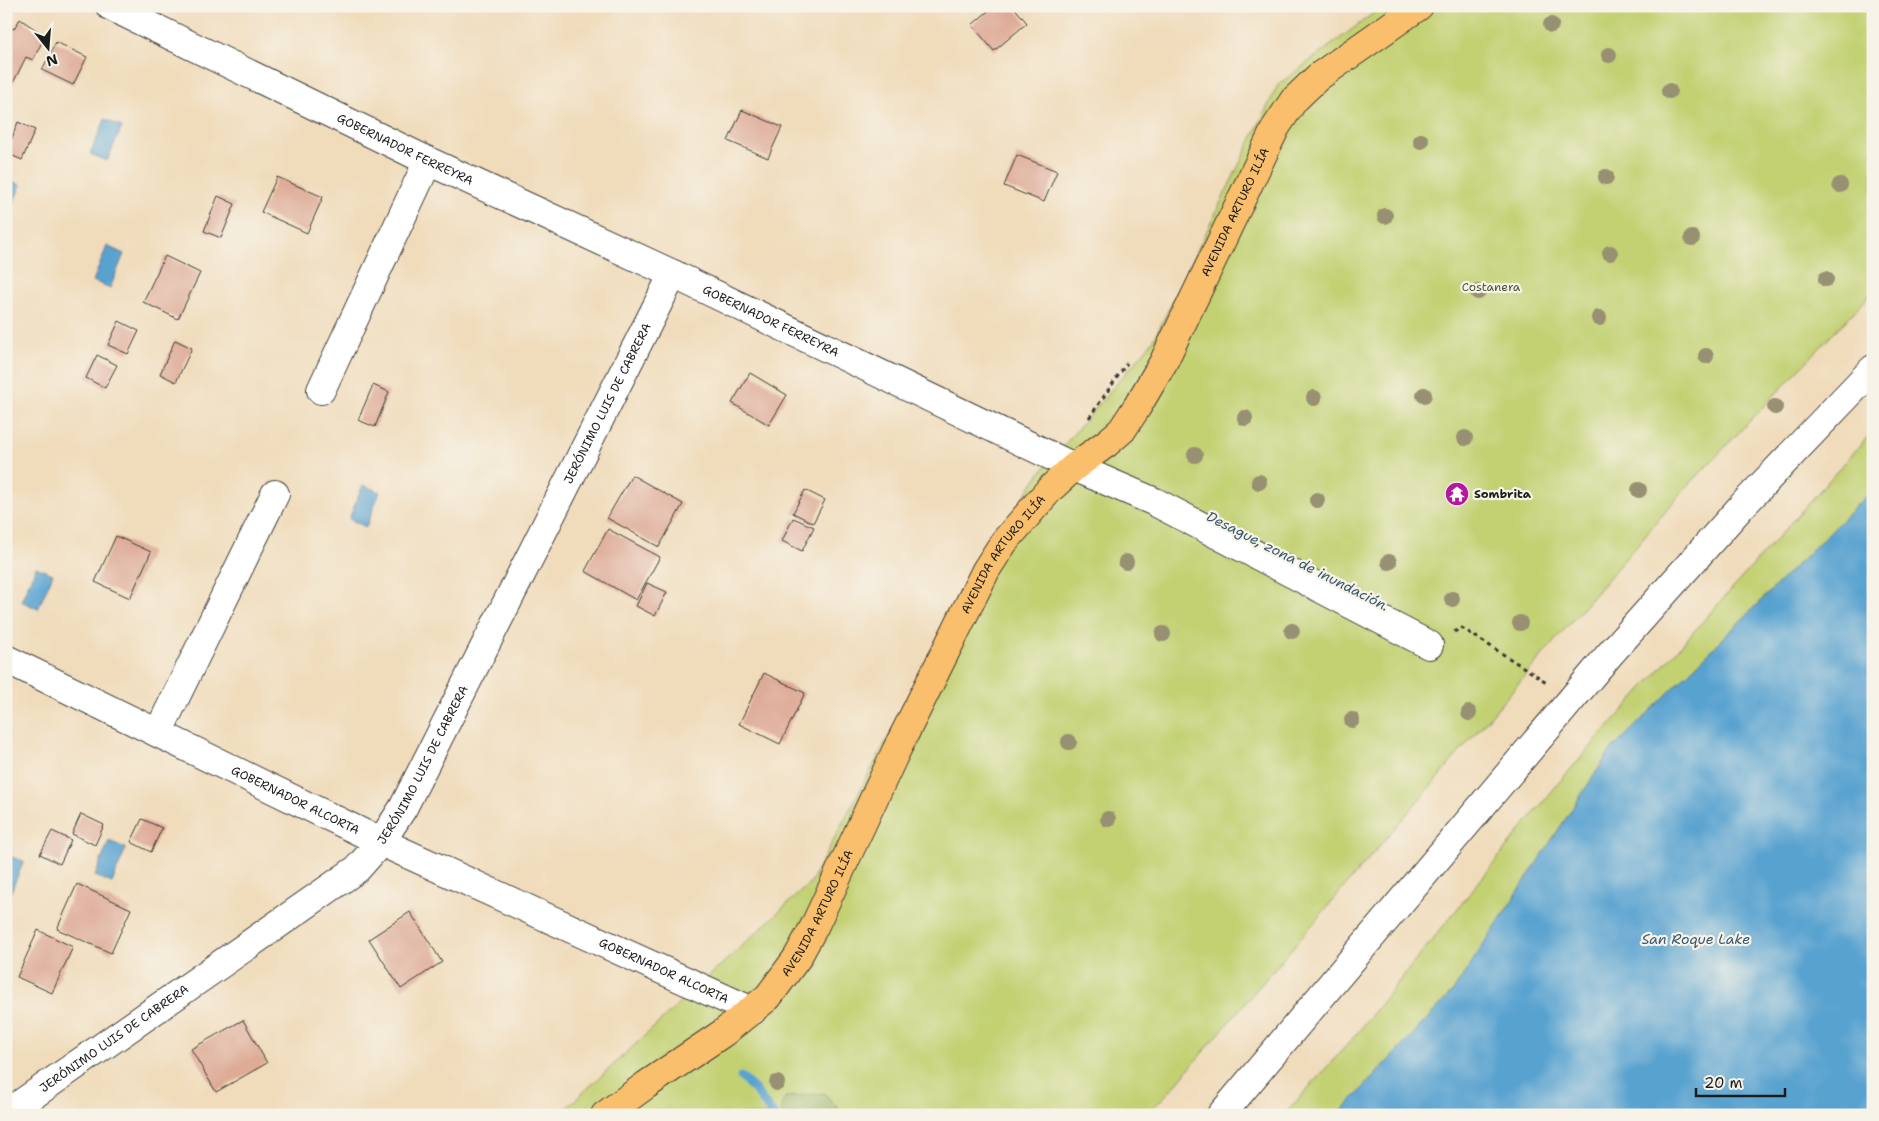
<svg xmlns="http://www.w3.org/2000/svg" width="1879" height="1121" font-family="'Shantell Sans',sans-serif">
  <rect width="100%" height="100%" fill="#f7f3e8"/>
  <filter id="ink" filterUnits="userSpaceOnUse"><feTurbulence type="fractalNoise" baseFrequency=".02" numOctaves="2"/><feDisplacementMap in="SourceGraphic" scale="10" xChannelSelector="R" yChannelSelector="G"/><feConvolveMatrix kernelMatrix="1 2 1 2 8 2 1 2 1" color-interpolation-filters="sRGB"/></filter>
  <filter id="wash" filterUnits="userSpaceOnUse"><feTurbulence type="fractalNoise" baseFrequency=".0096" numOctaves="4" result="noise"/><feDisplacementMap in="SourceGraphic" scale="20" xChannelSelector="R" yChannelSelector="G"/><feGaussianBlur stdDeviation="1.12" result="paint"/><feColorMatrix in="noise" values="0 0 0 0 0 0 0 0 0 0 0 0 0 0 0 0 0 1.4 0 .05"/><feComposite in="paint" operator="in"/></filter>
  <g filter="url(#wash)">
    <rect width="100%" height="100%" fill="#f0dcbb"/>
    <path fill="#c3d173" stroke="#707648" d="M1383,6H1873V292L1683,491L1169,1092L1146,1115H559L811,882L979,567L1036,478L1153,341L1278,85Z
      M1873,431V489L1610,751L1453,991L1338,1115H1284L1354,1037L1561,780Z"/>
    <path fill="#9ab365" stroke="#5b6840" d="M824,1093L844,1115H782L781,1107L785,1097Z"/>
    <path fill="#59a2d0" stroke="#3a5f76" d="M105,119L122,127L107,161L90,154Z
      M6,178L21,185L13,203L6,201Z
      M107,246L124,254L110,288L93,281Z
      M363,485L380,492L366,527L349,519Z
      M1873,489V1115H1338L1453,991L1610,751Z
      M36,567L53,574L38,609L21,601Z
      M109,841L126,848L112,883L95,876Z
      M6,855L24,861L9,896L6,895Z"/>
    <g fill="none" stroke-linecap="round" stroke-linejoin="round">
      <path stroke="#59a2d0" stroke-width="9" d="M741,1077L755,1090L770,1111L775,1115"/>
    </g>
    <g id="blocks">
      <path fill="#deab97" d="M994,6H1013L1027,23L994,51L972,25Z
        M20,19L45,36L33,60L26,57L6,97V25L14,29Z
        M56,42L87,57L73,85L42,70Z
        M742,110L782,127L768,158L728,141Z
        M18,122L35,130L22,160L6,153Z
        M1017,155L1057,171L1044,202L1004,186Z
        M277,177L323,197L307,233L261,212Z
        M218,196L235,204L221,238L204,231Z
        M165,256L200,273L178,319L143,302Z
        M119,321L139,331L128,354L108,345Z
        M175,340L192,348L176,382L160,374Z
        M97,355L117,365L105,388L86,378Z
        M750,373L787,395L769,425L732,403Z
        M373,385L389,392L375,427L358,420Z
        M632,475L683,504L659,547L607,518Z
        M805,490L825,500L813,523L793,513Z
        M793,518L814,527L802,551L782,541Z
        M608,529L660,557L636,600L585,571Z
        M116,536L151,552L130,598L95,582Z
        M647,583L667,592L655,616L636,606Z
        M764,673L805,693L780,744L739,724Z
        M81,814L104,825L95,845L72,834Z
        M142,819L162,828L151,852L131,842Z
        M52,831L71,840L60,864L40,854Z
        M77,884L131,909L111,953L57,929Z
        M410,912L442,962L401,989L369,939Z
        M38,930L73,947L52,993L17,977Z
        M243,1020L267,1063L216,1092L191,1049Z"/>
    </g>
  </g>
  <g filter="url(#ink)">
    <use href="#blocks" fill-opacity="0" stroke="#3c3934" stroke-width="1"/>
    <g fill="none" stroke-linecap="round" stroke-linejoin="round">
      <g stroke="#3c3934" stroke-width="30">
        <g id="minor">
          <path id="s1" d="M110,6L428,161L673,274L1074,467L1155,502L1429,645"/>
          <path d="M321,390L428,161"/>
          <path id="s2" d="M6,659L381,842L752,1011"/>
          <path d="M158,733L275,494"/>
          <path id="s3" d="M6,1114L357,869L381,842L403,808L673,274"/>
          <path d="M1221,1115L1609,655L1741,507L1873,369"/>
        </g>
      </g>
      <g stroke="#3c3934" stroke-width="30">
        <g id="major">
          <path id="s4" d="M605,1115L646,1085L723,1033L768,997L797,958L814,927L896,751L986,570L1004,542L1050,489L1074,467L1107,443L1122,430L1137,407L1163,363L1276,127L1294,100L1318,77L1419,6"/>
        </g>
      </g>
      <path stroke="#3c3934" stroke-width="3" stroke-dasharray="4 4" stroke-linecap="butt" d="M1089,418L1127,363
        M1454,632L1462,628L1548,683"/>
      <use href="#minor" stroke="#fff" stroke-width="28"/>
      <use href="#major" stroke="#f9bf6c" stroke-width="28"/>
    </g>
    <g fill="#979072">
      <circle cx="1551" cy="25" r="8"/>
      <circle cx="1609" cy="55" r="8"/>
      <circle cx="1669" cy="91" r="8"/>
      <circle cx="1421" cy="141" r="8"/>
      <circle cx="1606" cy="177" r="8"/>
      <circle cx="1840" cy="185" r="8"/>
      <circle cx="1385" cy="216" r="8"/>
      <circle cx="1692" cy="238" r="8"/>
      <circle cx="1610" cy="253" r="8"/>
      <circle cx="1826" cy="279" r="8"/>
      <circle cx="1478" cy="292" r="8"/>
      <circle cx="1599" cy="318" r="8"/>
      <circle cx="1706" cy="356" r="8"/>
      <circle cx="1424" cy="395" r="8"/>
      <circle cx="1314" cy="398" r="8"/>
      <circle cx="1775" cy="407" r="8"/>
      <circle cx="1245" cy="418" r="8"/>
      <circle cx="1465" cy="438" r="8"/>
      <circle cx="1195" cy="455" r="8"/>
      <circle cx="1259" cy="482" r="8"/>
      <circle cx="1639" cy="490" r="8"/>
      <circle cx="1317" cy="500" r="8"/>
      <circle cx="1126" cy="562" r="8"/>
      <circle cx="1389" cy="562" r="8"/>
      <circle cx="1452" cy="599" r="8"/>
      <circle cx="1520" cy="623" r="8"/>
      <circle cx="1292" cy="631" r="8"/>
      <circle cx="1163" cy="634" r="8"/>
      <circle cx="1469" cy="713" r="8"/>
      <circle cx="1352" cy="720" r="8"/>
      <circle cx="1069" cy="742" r="8"/>
      <circle cx="1108" cy="819" r="8"/>
      <circle cx="777" cy="1083" r="8"/>
    </g>
  </g>
  <defs>
    <g id="temple-disc" transform="scale(1.25)"><circle r="9.5" fill="#b5179e" stroke="#f7f3e8"/><path d="M0-6L5-2H3V0L6.5 2.5H4V6H1.5V3h-3V6H-4V2.5H-6.5L-3 0V-2H-5Z" fill="#fff"/></g>
  </defs>
  <g fill-rule="evenodd">
    <use href="#temple-disc" x="1457" y="494"/>
  </g>
  <g text-anchor="middle" stroke-width="4.5" stroke-linejoin="round" paint-order="stroke">
    <g font-size="12" fill="#1c1c1c" stroke="#f7f3e8">
      <text dy="4" stroke="none"><textPath href="#s1" startOffset="328">GOBERNADOR FERREYRA</textPath></text>
      <text dy="4" stroke="none"><textPath href="#s4" startOffset="1124">AVENIDA ARTURO ILÍA</textPath></text>
      <text dy="4" stroke="none"><textPath href="#s1" startOffset="732">GOBERNADOR FERREYRA</textPath></text>
      <text dy="4" stroke="none"><textPath href="#s3" startOffset="958">JERÓNIMO LUIS DE CABRERA</textPath></text>
      <text dy="4" stroke="none"><textPath href="#s4" startOffset="704">AVENIDA ARTURO ILÍA</textPath></text>
      <text dy="4" stroke="none"><textPath href="#s3" startOffset="552">JERÓNIMO LUIS DE CABRERA</textPath></text>
      <text dy="4" stroke="none"><textPath href="#s2" startOffset="322">GOBERNADOR ALCORTA</textPath></text>
      <text dy="4" stroke="none"><textPath href="#s4" startOffset="299">AVENIDA ARTURO ILÍA</textPath></text>
      <text dy="4" stroke="none"><textPath href="#s2" startOffset="728">GOBERNADOR ALCORTA</textPath></text>
      <text dy="4" stroke="none"><textPath href="#s3" startOffset="132">JERÓNIMO LUIS DE CABRERA</textPath></text>
    </g>
    <g font-size="12" fill="#4e5236" stroke="#f7f3e8">
      <text x="1491" y="291">Costanera</text>
    </g>
    <g font-size="12" font-weight="bold" fill="#1c1c1c" stroke="#f7f3e8" text-anchor="start">
      <text x="1474" y="498">Sombrita</text>
    </g>
    <g font-size="14" font-style="italic" fill="#37586d" stroke="#f7f3e8">
      <text transform="translate(1298 561) rotate(27)" y="5">Desague, zona de inundación.</text>
      <text x="1696" y="944">San Roque Lake</text>
    </g>
  </g>
  <rect width="1879" height="1121" fill="none" stroke="#f7f3e8" stroke-width="25"/>
  <g transform="translate(48 48) rotate(163)" stroke="#f7f3e8" stroke-width="4" paint-order="stroke">
  <path d="M0-4L9 19L0 12L-9 19Z" fill="#1c1c1c"/>
  <text y="-8" font-size="14" font-weight="bold" text-anchor="middle" fill="#1c1c1c">N</text>
  </g>
  <path d="M1696 1088v8h89v-8" fill="none" stroke="#1c1c1c" stroke-width="2.5"/>
  <text x="1704" y="1088" font-size="15" fill="#1c1c1c" stroke="#f7f3e8" stroke-width="4" paint-order="stroke">20 m</text>
</svg>
